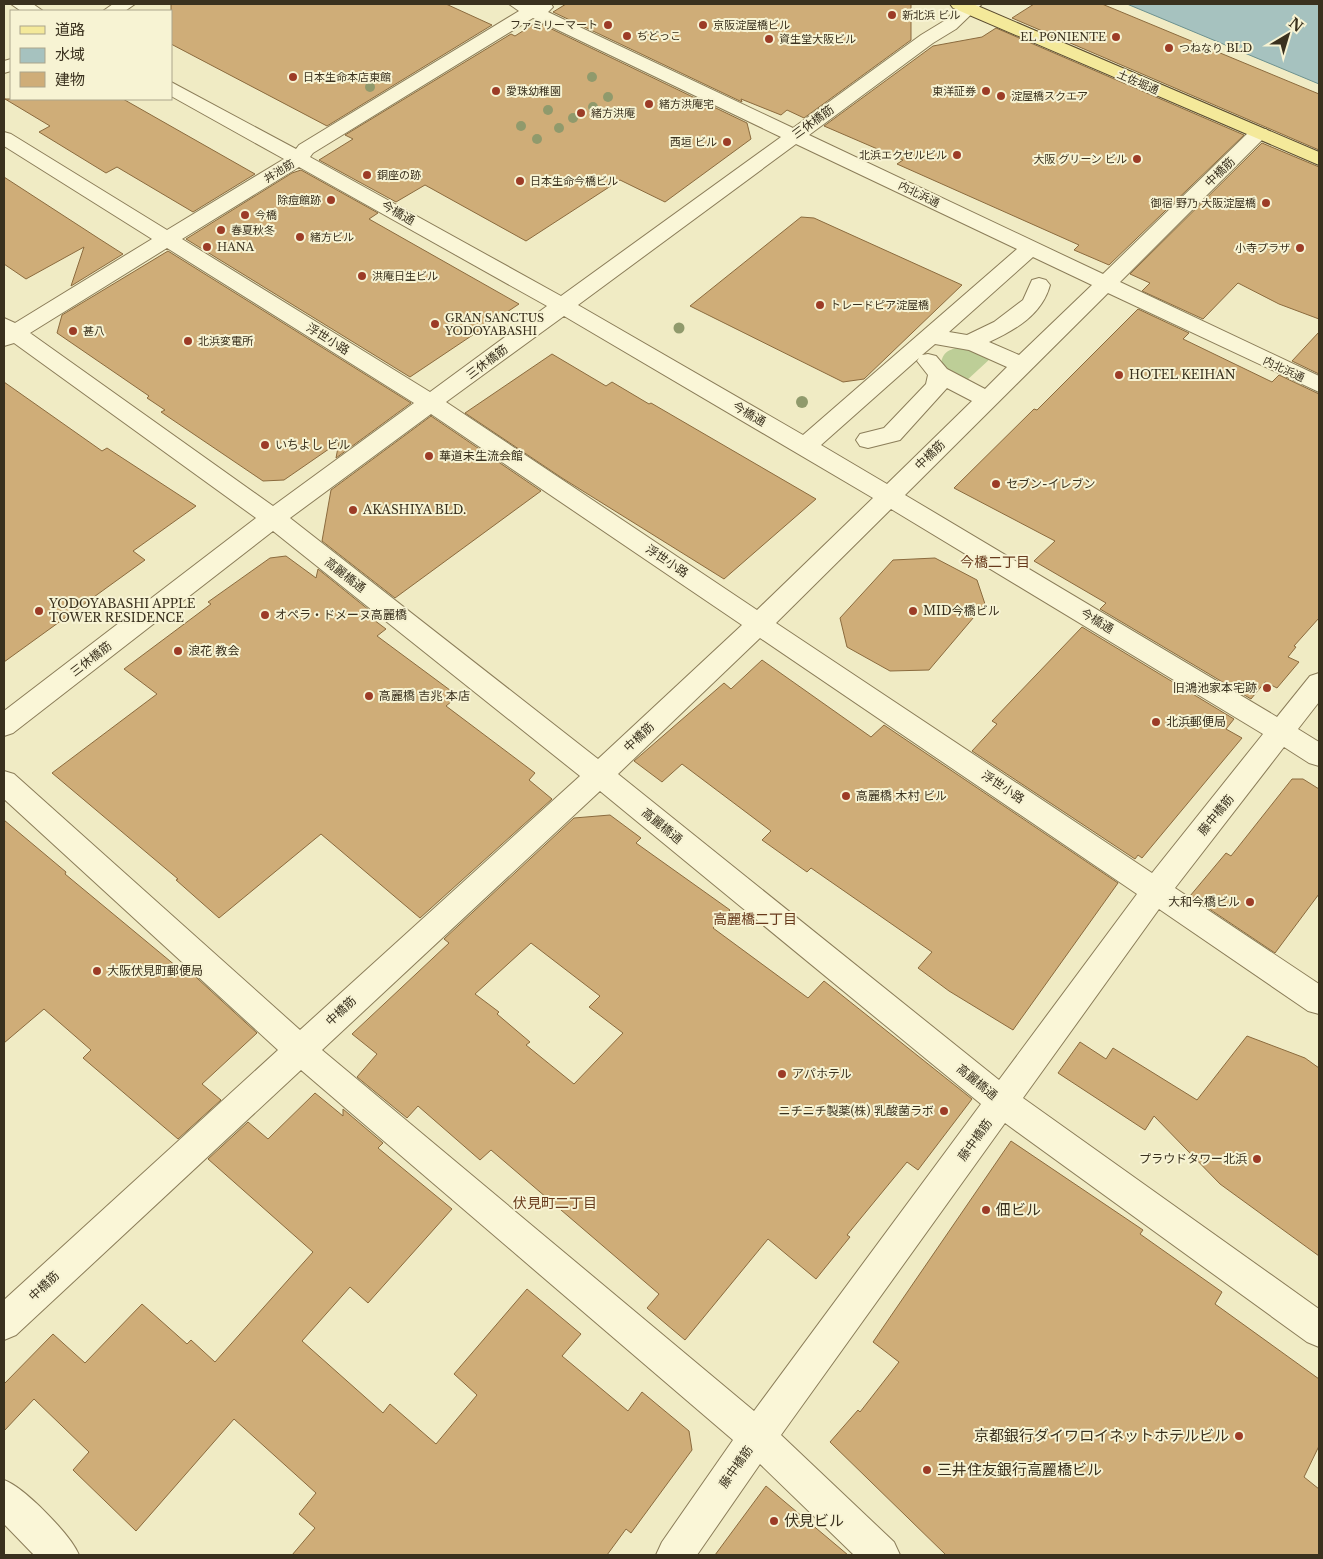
<svg xmlns="http://www.w3.org/2000/svg" width="1323" height="1559" font-family="'Libre Baskerville','Noto Sans JP',serif">
  <rect width="100%" height="100%" fill="#f0ebc4"/>
  <path fill="#bdce97" d="M960,347L991,358L966,381L948,371L941,364C943,351 949,350 960,347Z"/>
  <path fill="#a6c2bf" stroke="#6c918f" d="M1127,4H1319V84Z"/>
  <path fill="#cfad78" stroke="#8b6b3e" fill-rule="evenodd" d="M171,4H446L492,25L327,126L171,44Z
    M566,4H911V40L804,118L787,110L781,115L741,99L742,102L553,12Z
    M1034,4H1102L1319,94V150L1012,18Z
    M537,22L747,123L751,139L665,202L620,180L526,241L425,185L396,202L319,160L353,139L345,135L511,34L515,36Z
    M996,28L1244,135L1109,265L1074,250L1079,245L897,164L903,160L824,126L933,46L982,37Z
    M5,99H123L255,174L193,212L117,167L106,173L39,132L50,126Z
    M1262,143L1319,167V319L1279,304L1238,283L1203,319L1142,291L1150,283L1130,274Z
    M301,170L378,213L369,219L519,304L410,377L186,239L292,173Z
    M4,177L98,238L123,254L71,286L84,247L26,279L4,264Z
    M801,217L814,218L962,285L864,379L843,382L690,306Z
    M168,251L411,403L336,458L339,442L284,480L263,481L161,412L165,410L147,398L149,396L57,333L62,315Z
    M1138,309L1189,333L1183,339L1272,382L1279,375L1319,394V618L1294,646L1296,647L1288,657L1299,662L1277,688L1265,682L1251,699L1100,609L1106,603L1034,561L1055,541L954,488L1034,409L1037,410Z
    M1319,332V374L1292,361Z
    M552,354L606,386L612,382L649,404L651,403L816,499L724,579L562,478L465,413Z
    M4,382L102,451L107,448L196,506L133,551L145,560L4,662Z
    M431,416L541,491L395,598L322,541L331,490Z
    M286,556L316,578L318,569L374,614L370,617L386,629L377,636L458,696L446,706L535,773L529,780L552,799L420,918L321,834L219,918L176,880L178,879L52,773L157,694L124,669L211,604L208,602L270,558Z
    M935,558L977,580L985,604L929,670L890,671L847,647L840,618L893,560Z
    M1082,627L1234,719L1226,729L1242,738L1142,858L1138,855L1135,859L972,751L997,724L992,721Z
    M762,660L871,737L884,725L1118,883L1013,1030L949,991L918,968L932,952L811,868L807,872L762,840L771,831L682,764L662,782L634,761L724,683L731,689Z
    M1292,779H1303L1319,789V894L1275,953L1190,896L1226,853L1231,856Z
    M610,815L641,838L636,843L730,910L713,928L808,998L824,981L972,1099L918,1170L907,1162L847,1235L850,1237L816,1279L768,1239L685,1340L647,1308L659,1294L491,1150L480,1160L418,1106L407,1118L357,1077L377,1054L352,1034L449,943L444,939L574,818ZM531,943L600,996L589,1007L623,1033L574,1084L526,1045L530,1042L497,1014L499,1012L475,994Z
    M4,820L66,872L65,874L182,971L186,968L257,1033L202,1084L221,1100L178,1139L83,1058L91,1050L44,1009L4,1043Z
    M1247,1036L1305,1058L1319,1068V1256L1220,1184L1154,1116L1145,1130L1058,1073L1080,1042L1106,1059L1113,1048L1197,1100Z
    M315,1093L343,1116V1109L383,1143L378,1148L452,1209L368,1303L350,1287L302,1341L383,1413L390,1404L436,1444L477,1395L454,1374L527,1289L581,1334L562,1356L628,1411L642,1392L689,1431L692,1450L631,1533L626,1529L607,1555H292L315,1528L299,1514L316,1493L234,1419L136,1531L73,1470L89,1452L34,1399L4,1431V1384L53,1334L85,1363L142,1304L187,1344L191,1340L215,1362L313,1252L208,1159L248,1122L268,1139Z
    M1011,1141L1143,1230L1140,1234L1222,1292L1215,1304L1319,1379V1446L1304,1477L1319,1489V1555H946L830,1442L858,1410L860,1412L899,1362L873,1342Z
    M766,1486L848,1555H715Z"/>
  <g fill="none" stroke-linecap="round" stroke-linejoin="round">
    <g stroke="#8b7d59" stroke-width="2">
      <path id="minor" d="M11,4H33L43,11H21Z
        M113,4H135L125,11H103Z
        M509,4H551L553,7L548,12L793,128L921,35L944,21L963,4H982L956,29L933,43L809,135L1103,274L1252,129H1266L1269,133L1120,282L1319,376V392L1108,293L905,495L1277,717L1310,676L1319,673V702L1298,729L1319,742V766L1309,763L1284,747L1175,888L1319,984V1014L1308,1011L1159,909L1023,1098L1319,1309V1347L1307,1342L1005,1123L781,1435L894,1542L900,1555H854L760,1464L697,1555H656L662,1542L733,1440L301,1070L16,1335L4,1340V1300L278,1050L4,799V771L14,774L300,1030L580,776L273,531L13,733L4,736V711L256,518L14,343L4,346V318L15,323L152,239L4,146V132L11,134L167,230L284,159L171,96V82L296,149L299,145L519,11ZM533,18L781,137L561,296L310,157L313,153ZM796,144L1017,249L803,435L578,305ZM299,167L547,306L430,392L182,239ZM167,248L414,403L273,506L30,333ZM1033,257L1092,285L1019,355L989,342C1015,330 1042,315 1050,285L1046,280L1039,278L1032,280L1023,300L994,322L967,335L949,332ZM564,316L873,498L757,610L446,402ZM935,344L969,350L1007,367L985,389L947,369L936,356L928,354L922,355ZM919,358L917,361L928,375L926,384L884,428L860,434L856,440L860,446L868,448L900,440L947,388L972,401L887,484L821,445ZM431,414L742,625L598,759L290,518ZM891,509L1263,734L1152,873L776,623ZM760,638L1137,894L999,1080L618,774ZM600,791L981,1104L754,1411L322,1050Z
        M11,59V71L4,73V61Z
        M4,1480C24,1487 71,1535 79,1555H34L4,1524Z"/>
    </g>
    <g stroke="#594a2e" stroke-width="2">
      <path id="major" d="M950,4H973L1319,152V165L953,8Z"/>
    </g>
    <use href="#minor" fill="#faf6d7" fill-rule="evenodd"/>
    <use href="#major" fill="#f4e99a" fill-rule="evenodd"/>
  </g>
  <g fill="#909a6c">
    <circle cx="592" cy="77" r="5"/>
    <circle cx="370" cy="87" r="5"/>
    <circle cx="608" cy="97" r="5"/>
    <circle cx="593" cy="107" r="5"/>
    <circle cx="548" cy="110" r="5"/>
    <circle cx="573" cy="118" r="5"/>
    <circle cx="521" cy="126" r="5"/>
    <circle cx="559" cy="128" r="5"/>
    <circle cx="537" cy="139" r="5"/>
    <circle cx="679" cy="328" r="5.5"/>
    <circle cx="802" cy="402" r="6"/>
  </g>
  <g fill="#9c3c27" stroke="#f7f3d3" stroke-width="2">
    <circle cx="892" cy="15" r="5"/>
    <circle cx="608" cy="25" r="5"/>
    <circle cx="703" cy="25" r="5"/>
    <circle cx="627" cy="36" r="5"/>
    <circle cx="1116" cy="37" r="5"/>
    <circle cx="769" cy="39" r="5"/>
    <circle cx="1169" cy="48" r="5"/>
    <circle cx="293" cy="77" r="5"/>
    <circle cx="496" cy="91" r="5"/>
    <circle cx="986" cy="91" r="5"/>
    <circle cx="1001" cy="96" r="5"/>
    <circle cx="649" cy="104" r="5"/>
    <circle cx="581" cy="113" r="5"/>
    <circle cx="727" cy="142" r="5"/>
    <circle cx="957" cy="155" r="5"/>
    <circle cx="1137" cy="159" r="5"/>
    <circle cx="367" cy="175" r="5"/>
    <circle cx="520" cy="181" r="5"/>
    <circle cx="331" cy="200" r="5"/>
    <circle cx="1266" cy="203" r="5"/>
    <circle cx="245" cy="215" r="5"/>
    <circle cx="221" cy="230" r="5"/>
    <circle cx="300" cy="237" r="5"/>
    <circle cx="207" cy="247" r="5"/>
    <circle cx="1300" cy="248" r="5"/>
    <circle cx="362" cy="276" r="5"/>
    <circle cx="820" cy="305" r="5"/>
    <circle cx="435" cy="324" r="5"/>
    <circle cx="73" cy="331" r="5"/>
    <circle cx="188" cy="341" r="5"/>
    <circle cx="1119" cy="375" r="5"/>
    <circle cx="265" cy="445" r="5"/>
    <circle cx="429" cy="456" r="5"/>
    <circle cx="996" cy="484" r="5"/>
    <circle cx="353" cy="510" r="5"/>
    <circle cx="39" cy="611" r="5"/>
    <circle cx="913" cy="611" r="5"/>
    <circle cx="265" cy="615" r="5"/>
    <circle cx="178" cy="651" r="5"/>
    <circle cx="1267" cy="688" r="5"/>
    <circle cx="369" cy="696" r="5"/>
    <circle cx="1156" cy="722" r="5"/>
    <circle cx="846" cy="796" r="5"/>
    <circle cx="1250" cy="902" r="5"/>
    <circle cx="97" cy="971" r="5"/>
    <circle cx="782" cy="1074" r="5"/>
    <circle cx="944" cy="1111" r="5"/>
    <circle cx="1257" cy="1159" r="5"/>
    <circle cx="986" cy="1210" r="5"/>
    <circle cx="1239" cy="1436" r="5"/>
    <circle cx="927" cy="1470" r="5"/>
    <circle cx="774" cy="1521" r="5"/>
  </g>
  <g text-anchor="middle" stroke-width="4" stroke-linejoin="round" paint-order="stroke">
    <g font-size="11" fill="#3a311e" stroke="#f7f3d3" text-anchor="start">
      <text x="902" y="19">新北浜 ビル</text>
      <text x="598" y="29" text-anchor="end">ファミリーマート</text>
      <text x="713" y="29">京阪淀屋橋ビル</text>
      <text x="637" y="40">ぢどっこ</text>
      <text x="1106" y="41" text-anchor="end">EL PONIENTE</text>
      <text x="779" y="43">資生堂大阪ビル</text>
      <text x="1179" y="52">つねなり BLD</text>
      <text x="303" y="81">日本生命本店東館</text>
      <text x="506" y="95">愛珠幼稚園</text>
      <text x="976" y="95" text-anchor="end">東洋証券</text>
      <text x="1011" y="100">淀屋橋スクエア</text>
      <text x="659" y="108">緒方洪庵宅</text>
      <text x="591" y="117">緒方洪庵</text>
      <text x="717" y="146" text-anchor="end">西垣 ビル</text>
      <text x="947" y="159" text-anchor="end">北浜エクセルビル</text>
      <text x="1127" y="163" text-anchor="end">大阪 グリーン ビル</text>
      <text x="377" y="179">銅座の跡</text>
      <text x="530" y="185">日本生命今橋ビル</text>
      <text x="321" y="204" text-anchor="end">除痘館跡</text>
      <text x="1256" y="207" text-anchor="end">御宿 野乃 大阪淀屋橋</text>
      <text x="255" y="219">今橋</text>
      <text x="231" y="234">春夏秋冬</text>
      <text x="310" y="241">緒方ビル</text>
      <text x="217" y="251">HANA</text>
      <text x="1290" y="252" text-anchor="end">小寺プラザ</text>
      <text x="372" y="280">洪庵日生ビル</text>
      <text x="830" y="309">トレードピア淀屋橋</text>
      <text x="445" y="322">GRAN SANCTUS<tspan x="445" dy="13">YODOYABASHI</tspan></text>
      <text x="83" y="335">甚八</text>
      <text x="198" y="345">北浜変電所</text>
    </g>
    <g font-size="11" fill="#3a311e" stroke="#f7f3d3">
      <text transform="translate(1138 82) rotate(23)" y="4">土佐堀通</text>
      <text transform="translate(279 171) rotate(-31)" y="4">丼池筋</text>
      <text transform="translate(919 194) rotate(26)" y="4">内北浜通</text>
      <text transform="translate(1284 369) rotate(25)" y="4">内北浜通</text>
    </g>
    <g font-size="12" fill="#3a311e" stroke="#f7f3d3">
      <text transform="translate(813 122) rotate(-36)" y="4">三休橋筋</text>
      <text transform="translate(1220 172) rotate(-44)" y="4">中橋筋</text>
      <text transform="translate(398 213) rotate(29)" y="4">今橋通</text>
      <text transform="translate(328 339) rotate(32)" y="4">浮世小路</text>
      <text transform="translate(487 362) rotate(-37)" y="4">三休橋筋</text>
      <text transform="translate(749 414) rotate(30)" y="4">今橋通</text>
      <text transform="translate(930 455) rotate(-44)" y="4">中橋筋</text>
      <text transform="translate(667 561) rotate(34)" y="4">浮世小路</text>
      <text transform="translate(345 575) rotate(38)" y="4">高麗橋通</text>
      <text transform="translate(1097 621) rotate(31)" y="4">今橋通</text>
      <text transform="translate(91 659) rotate(-38)" y="4">三休橋筋</text>
      <text transform="translate(639 737) rotate(-43)" y="4">中橋筋</text>
      <text transform="translate(1003 787) rotate(34)" y="4">浮世小路</text>
      <text transform="translate(1216 815) rotate(-51)" y="4">藤中橋筋</text>
      <text transform="translate(662 826) rotate(39)" y="4">高麗橋通</text>
      <text transform="translate(341 1011) rotate(-43)" y="4">中橋筋</text>
      <text transform="translate(977 1082) rotate(39)" y="4">高麗橋通</text>
      <text transform="translate(975 1140) rotate(-54)" y="4">藤中橋筋</text>
      <text transform="translate(44 1286) rotate(-43)" y="4">中橋筋</text>
      <text transform="translate(736 1467) rotate(-55)" y="4">藤中橋筋</text>
    </g>
    <g font-size="12" fill="#3a311e" stroke="#f7f3d3" text-anchor="start">
      <text x="1129" y="379">HOTEL KEIHAN</text>
      <text x="275" y="449">いちよし ビル</text>
      <text x="439" y="460">華道未生流会館</text>
      <text x="1006" y="488">セブン-イレブン</text>
      <text x="363" y="514">AKASHIYA BLD.</text>
      <text x="49" y="608">YODOYABASHI APPLE<tspan x="49" dy="14">TOWER RESIDENCE</tspan></text>
      <text x="923" y="615">MID今橋ビル</text>
      <text x="275" y="619">オペラ・ドメーヌ高麗橋</text>
      <text x="188" y="655">浪花 教会</text>
      <text x="1257" y="692" text-anchor="end">旧鴻池家本宅跡</text>
      <text x="379" y="700">高麗橋 吉兆 本店</text>
      <text x="1166" y="726">北浜郵便局</text>
      <text x="856" y="800">高麗橋 木村 ビル</text>
      <text x="1240" y="906" text-anchor="end">大和今橋ビル</text>
      <text x="107" y="975">大阪伏見町郵便局</text>
      <text x="792" y="1078">アパホテル</text>
      <text x="934" y="1115" text-anchor="end">ニチニチ製薬(株) 乳酸菌ラボ</text>
      <text x="1247" y="1163" text-anchor="end">プラウドタワー北浜</text>
    </g>
    <g font-size="14" fill="#683a1c" stroke="#f7f3d3">
      <text x="995" y="567">今橋二丁目</text>
      <text x="755" y="924">高麗橋二丁目</text>
      <text x="555" y="1208">伏見町二丁目</text>
    </g>
    <g font-size="15" fill="#3a311e" stroke="#f7f3d3" text-anchor="start">
      <text x="996" y="1215">佃ビル</text>
      <text x="1229" y="1441" text-anchor="end">京都銀行ダイワロイネットホテルビル</text>
      <text x="937" y="1475">三井住友銀行高麗橋ビル</text>
      <text x="784" y="1526">伏見ビル</text>
    </g>
  </g>
  <rect width="1323" height="1559" fill="none" stroke="#3a311e" stroke-width="10"/>
  <rect x="10" y="10" width="162" height="90" fill="#f7f3d3" stroke="#aba58b"/>
  <rect x="20" y="26" width="25" height="8" fill="#f4e99a" stroke="#aba58b"/>
  <text x="55" y="35" font-size="15" fill="#3a311e">道路</text>
  <rect x="20" y="48" width="25" height="15" fill="#a6c2bf" stroke="#aba58b"/>
  <text x="55" y="60" font-size="15" fill="#3a311e">水域</text>
  <rect x="20" y="72" width="25" height="15" fill="#cfad78" stroke="#aba58b"/>
  <text x="55" y="85" font-size="15" fill="#3a311e">建物</text>
  <g transform="translate(1288 35) rotate(38)" stroke="#f7f3d3" stroke-width="4" paint-order="stroke">
  <path d="M0-4L9 19L0 12L-9 19Z" fill="#3a311e"/>
  <text y="-8" font-size="14" font-weight="bold" text-anchor="middle" fill="#3a311e">N</text>
  </g>
</svg>
